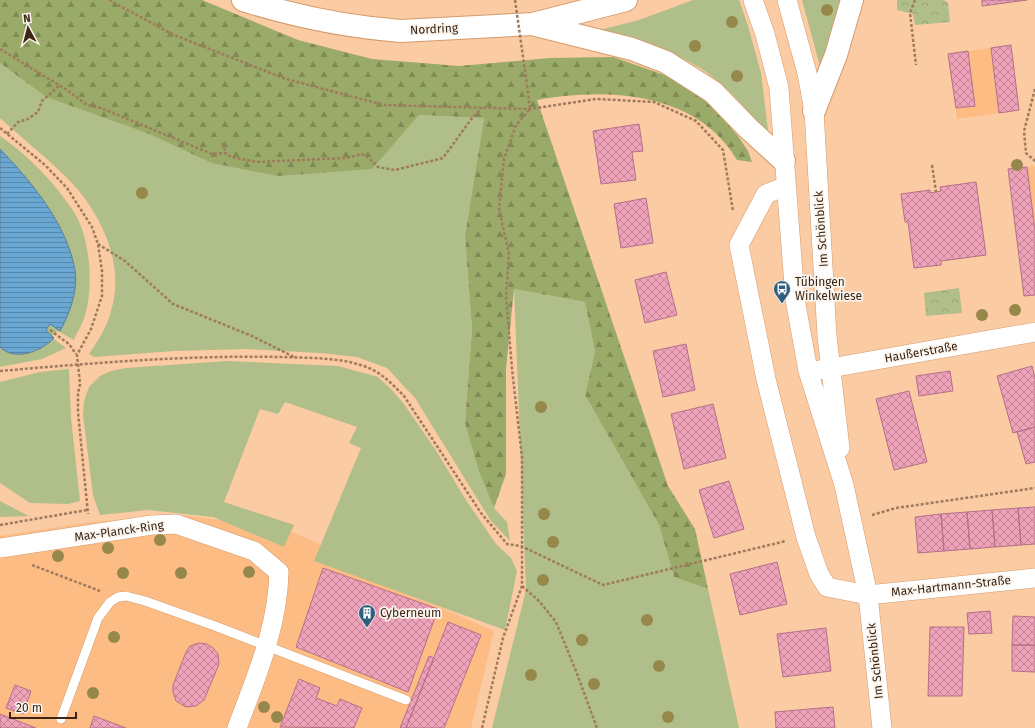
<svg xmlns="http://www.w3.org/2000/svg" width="1035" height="728" font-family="'Fira Sans',sans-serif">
  <defs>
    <pattern id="forest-firs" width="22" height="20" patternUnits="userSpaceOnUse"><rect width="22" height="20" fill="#9aaa69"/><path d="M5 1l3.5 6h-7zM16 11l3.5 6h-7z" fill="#7f8a55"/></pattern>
    <pattern id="park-crowns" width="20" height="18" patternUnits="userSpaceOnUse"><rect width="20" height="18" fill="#b0be89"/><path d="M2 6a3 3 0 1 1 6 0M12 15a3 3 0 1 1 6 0" fill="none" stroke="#98a375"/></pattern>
    <pattern id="water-rules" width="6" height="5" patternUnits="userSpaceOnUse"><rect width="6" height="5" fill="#6aa7d2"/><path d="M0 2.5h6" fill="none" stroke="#5888a9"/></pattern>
    <pattern id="building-cross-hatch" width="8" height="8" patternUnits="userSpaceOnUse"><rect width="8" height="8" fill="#efa3ba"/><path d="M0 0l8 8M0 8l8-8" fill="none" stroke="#c38596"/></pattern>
  </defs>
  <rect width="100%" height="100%" fill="#fbcba4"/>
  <path fill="#febc85" d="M1011,45L1019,110L957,119L948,54Z
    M1035,166V230L1027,167Z
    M180,515L283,528L326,547L323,563L442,608L494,631L471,728H0V536L92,522Z"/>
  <path fill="#b0be89" d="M693,0H739L748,26L761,73L768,130L764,131C749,112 733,93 713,77C681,52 638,42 600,30L639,20Z
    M802,0H843L825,66H820Z
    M0,63L46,97L149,134L211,163L371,169L419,115L484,118L465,236L472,329L465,423L494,508L507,522L510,541L491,521L415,398L387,368L357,357L320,353L247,349L174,351L94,357L89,354C98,341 107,327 111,311C126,264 100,210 66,177C45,156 22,138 0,118Z
    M0,136C29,156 54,182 74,212C90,237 94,287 85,315C83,324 77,332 74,340L58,331L51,337L66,348L42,359L0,367Z
    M514,289L585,302L595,352L585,395L659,525L674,577L708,589L739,728H492L526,590Z
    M227,361L338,366L378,377L391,389L404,404L435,449L466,500L496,544L511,558L517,571L505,630L314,561L361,448L349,443L357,427L285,402L278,414L260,409L224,502L294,525L284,547L213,517L148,510L100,515L93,495L83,415L84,401L89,387L100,376L111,371L126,368Z
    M69,369L71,418L80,501L68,504L30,503L0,483V382L40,372Z
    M0,501L29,516L0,517Z"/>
  <path fill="url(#forest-firs)" d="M0,0H202L298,40L372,59L459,66L550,58L613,57L670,77L711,105L738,136L748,151L752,162L737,160C697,92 608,87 537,100L668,486L695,529L708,589L674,577L659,525L585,395L595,352L585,302L514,289L506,369V474L494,508L479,471L465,423L472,329L465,236L484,118L419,115L372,169L278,176L211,163L149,134L46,97L0,63Z"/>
  <path fill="url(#park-crowns)" d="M897,0H944L948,3L950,22L915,25L913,14L897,10Z
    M959,288L962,313L926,316L924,293Z"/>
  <path fill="url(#water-rules)" stroke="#5c8098" d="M0,149C31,181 67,224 75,270C78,291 70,313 60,331L50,324L46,330L54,338C42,351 15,362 0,347Z"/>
  <path fill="url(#building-cross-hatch)" stroke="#b56f85" d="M982,0H1027L982,6Z
    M1011,45L1019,110L999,113L991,48Z
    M968,51L975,106L956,108L948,54Z
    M639,124L643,151L632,152L636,180L601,184L593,131Z
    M1027,167L1035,230V295L1024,296L1008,169Z
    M976,182L986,255L941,261V265L914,268L908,222H905L901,194L930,190V193L941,191L940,187Z
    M646,198L653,243L621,248L614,204Z
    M666,272L677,315L645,323L635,280Z
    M686,344L695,390L663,397L653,351Z
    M1032,366L1035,378V427L1013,433L997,376Z
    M950,371L953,391L919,396L916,376Z
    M909,391L927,462L894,470L876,399Z
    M713,404L726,458L684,469L671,414Z
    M1035,427V462L1026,464L1017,432Z
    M729,481L744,529L714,538L699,490Z
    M1035,507V544L1021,545L1018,508Z
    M1018,508L1021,545L995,547L992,510Z
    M992,510L995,547L970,549L967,512Z
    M967,512L970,549L944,551L941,514Z
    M941,514L944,551L918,553L915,517Z
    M777,562L787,604L740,615L730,574Z
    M323,568L438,609L408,692L296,647Z
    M990,611L992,633L969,634L967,613Z
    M1013,616L1035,617V645H1012Z
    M448,622L481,635L444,728H406Z
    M930,627H964L962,696H928Z
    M826,628L831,671L783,677L777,634Z
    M199,643L207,644L213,648L218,654L219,664L204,700L196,706L186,707L176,701L173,692V685L186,652L190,646Z
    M1012,645H1035V672L1012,671Z
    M429,656L434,658L406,728H400Z
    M299,679L320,688L316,698L337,706L340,699L362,708L354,728L280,727Z
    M15,685L31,691L23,714L6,708Z
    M833,707L835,728H776L775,712Z
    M0,714L36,728H0Z
    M94,716L126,728H90Z"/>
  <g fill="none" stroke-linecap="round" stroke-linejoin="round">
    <g stroke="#d59b6c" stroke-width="10">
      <path id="service" d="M61,719L98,618L110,602L118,597L126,596L145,601L215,626L406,700"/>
    </g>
    <g stroke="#d59b6c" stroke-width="20">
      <path id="minor" d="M753,0L765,34L779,88L795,299L808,371L844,485L868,595L882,728
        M787,0L807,73L814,111L827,336L840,448
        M786,186L766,194L739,245L766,379L806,537L819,574L827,587L868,595L1035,578
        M819,370L1035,332
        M0,548L152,525L176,524L254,551L279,572C278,627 256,677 237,728"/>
    </g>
    <g stroke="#d59b6c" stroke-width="24">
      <path id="tertiary" d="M243,0C294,16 348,27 401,31L533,24L626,0
        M536,25L632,49L666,62L713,92L749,129L784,161
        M814,111L836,55L852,0"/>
    </g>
    <path stroke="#9f7b5d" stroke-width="2.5" stroke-dasharray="3 2" stroke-linecap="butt" d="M109,0L174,35L286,79L384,105L530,109L596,99L654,102L696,121L723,150L733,211
      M915,0L910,13L916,65
      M0,49L67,90L87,105L101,108L212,154L226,153L231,157L257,162L346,158L361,154L367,156L378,167L395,170L443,158L472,118L482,108
      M1035,89L1024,131L1026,153L1035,161
      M0,128L45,165L67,188L92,227L98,244L102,271V296L91,329L77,355L80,384L78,393V412L88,514
      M7,134L18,122L28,119L38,112L42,101L59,86
      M222,143L226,153
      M932,165L936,192
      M98,244L125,261L173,304L252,336L294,357
      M50,330L69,344L76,354
      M0,371C93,363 188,355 281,357C310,358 345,357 371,369C384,375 394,386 404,396L481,513L507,544L521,546L603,585L786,541
      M872,515L896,508L1035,488
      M0,525L87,510
      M32,565L100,591
      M522,586L539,601L556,622L576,671L597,728
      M482,728L503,638L522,586V457L512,369L506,296L509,254L499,209L504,159L516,125L530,109L527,85"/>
    <use href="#service" stroke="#fff" stroke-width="9"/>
    <use href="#minor" stroke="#fff" stroke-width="19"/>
    <use href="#tertiary" stroke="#fff" stroke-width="22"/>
    <path stroke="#9f7b5d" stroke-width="2.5" stroke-dasharray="3 2" stroke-linecap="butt" d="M515,0L527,85"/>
  </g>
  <g fill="#96874b">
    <circle cx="827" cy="10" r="6"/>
    <circle cx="732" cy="22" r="6"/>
    <circle cx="695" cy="46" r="6"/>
    <circle cx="737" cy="76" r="6"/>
    <circle cx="1017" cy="165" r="6"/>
    <circle cx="142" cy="193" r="6"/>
    <circle cx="1015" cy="310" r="6"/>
    <circle cx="982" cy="315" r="6"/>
    <circle cx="541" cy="407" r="6"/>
    <circle cx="544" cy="514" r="6"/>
    <circle cx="160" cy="540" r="6"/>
    <circle cx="553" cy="542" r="6"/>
    <circle cx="108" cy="548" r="6"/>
    <circle cx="58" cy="556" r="6"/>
    <circle cx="249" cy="572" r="6"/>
    <circle cx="123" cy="573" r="6"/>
    <circle cx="181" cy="573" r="6"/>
    <circle cx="543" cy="580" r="6"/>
    <circle cx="647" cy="620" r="6"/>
    <circle cx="114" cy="637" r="6"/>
    <circle cx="582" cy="640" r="6"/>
    <circle cx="659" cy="666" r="6"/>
    <circle cx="531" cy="675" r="6"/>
    <circle cx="594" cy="684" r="6"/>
    <circle cx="93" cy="693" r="6"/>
    <circle cx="264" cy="707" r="6"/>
    <circle cx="277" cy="717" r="6"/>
    <circle cx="668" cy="717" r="6"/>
  </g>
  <defs>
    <g id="bus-pin" transform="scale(0.9)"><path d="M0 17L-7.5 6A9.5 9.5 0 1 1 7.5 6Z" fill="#305e7e" stroke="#fbf5f0"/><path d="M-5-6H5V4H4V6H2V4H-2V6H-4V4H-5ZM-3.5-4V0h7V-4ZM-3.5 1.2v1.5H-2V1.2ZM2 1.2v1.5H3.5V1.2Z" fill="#fff"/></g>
    <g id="building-pin" transform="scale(0.9)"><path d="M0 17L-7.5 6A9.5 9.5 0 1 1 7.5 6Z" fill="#305e7e" stroke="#fbf5f0"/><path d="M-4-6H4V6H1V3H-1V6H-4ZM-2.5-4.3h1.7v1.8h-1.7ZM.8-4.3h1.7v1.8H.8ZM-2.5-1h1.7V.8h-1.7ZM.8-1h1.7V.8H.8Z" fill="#fff"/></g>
  </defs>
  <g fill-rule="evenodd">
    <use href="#bus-pin" x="782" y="289"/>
    <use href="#building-pin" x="367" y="613"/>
  </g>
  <g text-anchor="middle" stroke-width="3.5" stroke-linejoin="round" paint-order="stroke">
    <g font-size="12" fill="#3c2512" stroke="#fbf5f0">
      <text transform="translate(434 29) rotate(-3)" y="4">Nordring</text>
      <text transform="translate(821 229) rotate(-94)" y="4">Im Schönblick</text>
      <text transform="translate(921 352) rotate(-10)" y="4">Haußerstraße</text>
      <text transform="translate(119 531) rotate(-8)" y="4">Max-Planck-Ring</text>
      <text transform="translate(951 586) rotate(-6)" y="4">Max-Hartmann-Straße</text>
      <text transform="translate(875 661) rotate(-96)" y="4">Im Schönblick</text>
    </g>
    <g font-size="12" fill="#3c2512" stroke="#fbf5f0" text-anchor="start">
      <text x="795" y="286">Tübingen<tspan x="795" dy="14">Winkelwiese</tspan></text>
      <text x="380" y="617">Cyberneum</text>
    </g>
  </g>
  <g transform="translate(28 28) rotate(353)" stroke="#fbf5f0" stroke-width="3" paint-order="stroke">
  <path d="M0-3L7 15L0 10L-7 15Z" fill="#3c2512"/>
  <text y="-6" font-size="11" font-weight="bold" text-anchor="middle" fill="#3c2512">N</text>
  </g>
  <path d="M10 712v6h66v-6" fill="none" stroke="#3c2512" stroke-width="2"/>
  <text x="16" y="712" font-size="12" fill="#3c2512" stroke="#fbf5f0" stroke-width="3" paint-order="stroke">20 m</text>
</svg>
